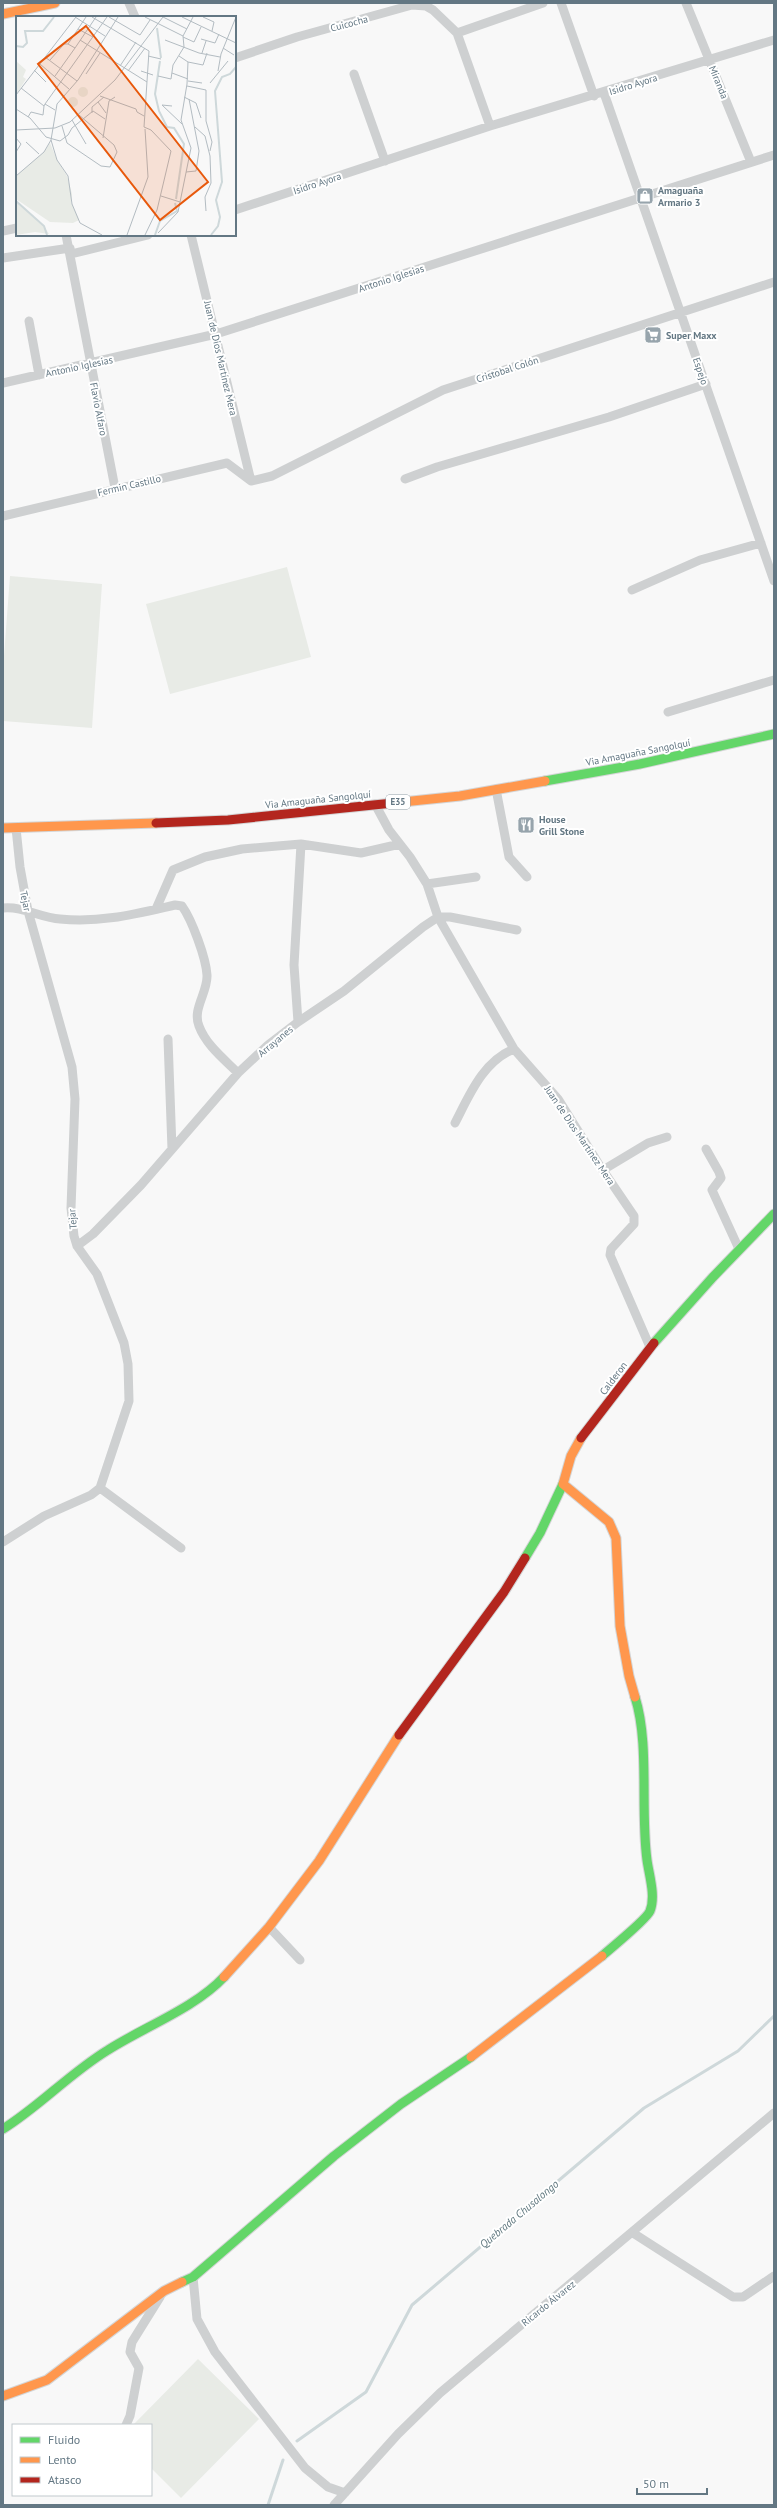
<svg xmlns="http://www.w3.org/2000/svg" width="777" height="2508" font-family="'PT Sans',sans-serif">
  <rect width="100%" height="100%" fill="#f8f8f8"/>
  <path fill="#e8ebe6" d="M287,567L311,657L170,694L146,604Z
    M10,576L102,584L92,728L3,721V669Z
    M198,2359L259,2419L181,2498L151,2468V2425H133Z"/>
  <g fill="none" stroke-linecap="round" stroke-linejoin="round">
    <path stroke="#ced8da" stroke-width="3" d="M297,2441L366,2392L412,2305L644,2108L738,2051L774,2016
      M268,2505L283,2460"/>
    <g stroke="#d4d5d6" stroke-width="11">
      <path id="fast" d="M545,781L640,764L774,734
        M654,1343L713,1277L774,1214
        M525,1558L540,1533L563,1484
        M602,1956C610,1949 647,1919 650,1911C656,1896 649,1875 647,1860C640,1809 650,1744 635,1697
        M3,2129C40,2106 70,2073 108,2050C144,2027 195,2008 224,1977
        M182,2282L193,2277L334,2156L401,2104L471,2057"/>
    </g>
    <g stroke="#d4d5d6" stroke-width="11">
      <path id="slow" d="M3,14L55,3
        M393,803L460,796L545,781
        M3,828L156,823
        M581,1438L571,1456L563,1484L609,1522L616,1538L620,1626L629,1676L635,1697
        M224,1977L269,1927L319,1861L399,1735
        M471,2057L602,1956
        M3,2396L47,2380L164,2291L182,2282"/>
    </g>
    <g stroke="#d4d5d6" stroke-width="11">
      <path id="jam" d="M156,823L228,820L393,803
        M581,1438L654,1343
        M399,1735L504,1592L525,1558"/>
    </g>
    <path stroke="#ced0d1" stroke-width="9" d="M129,3L135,17
      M561,3L594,96
      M686,3L751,162
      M457,33L543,3
      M235,58L297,37L412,5L426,6L433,10L457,33L490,126L774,40
      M354,74L385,161
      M604,93L774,581
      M235,210L490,126
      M3,231L17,228
      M66,235L115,488
      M191,235L251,481
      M71,254L148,235
      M3,258L70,248
      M29,321L39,375
      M3,383L216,334L774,155
      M405,479L437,467L609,417L706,384
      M251,481L272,476L443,390L774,282
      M3,516L227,463L251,481
      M632,590L700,560L761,543
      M668,712L774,680
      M496,789L509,857L527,877
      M375,804L389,830L410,857L427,884L438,917L514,1049L558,1099L598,1163L634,1216V1224L611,1249L610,1255L650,1347
      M427,884L476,877
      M3,908C23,906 41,918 60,919C101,923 135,914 175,905L182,906C192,920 206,958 207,975C208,992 192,1009 199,1026C206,1045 224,1059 238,1073
      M156,909L173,870L205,857L242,849L301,844L361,853L400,844
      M298,1022L294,965L301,844
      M168,1039L172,1149
      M455,1123C469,1096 483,1061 514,1049
      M706,1149L719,1172L721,1178L712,1190L739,1249
      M603,1170L648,1143L667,1137
      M77,1246L93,1234L141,1185L238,1073L268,1045L298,1022L344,991L423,927L438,917H450L517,930
      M100,1488L181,1548
      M3,1542L44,1516L91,1495L100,1488L129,1401L128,1364L124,1343L97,1274L77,1246L74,1236L71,1208L75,1099L72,1067L28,911L20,867L16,828
      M269,1927L300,1960
      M633,2233L733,2297H743L774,2276
      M193,2277L197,2319L215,2352L305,2468L328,2487L345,2493
      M126,2425L130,2416L139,2368L130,2352L132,2342L160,2297
      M334,2505L398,2434L440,2393L774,2113"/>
    <use href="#fast" stroke="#63d668" stroke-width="9"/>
    <use href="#slow" stroke="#ff974d" stroke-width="9"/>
    <use href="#jam" stroke="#b3261e" stroke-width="9"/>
  </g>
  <defs>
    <g id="shop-square" transform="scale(0.9)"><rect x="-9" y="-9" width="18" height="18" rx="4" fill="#97a4ac" stroke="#fff"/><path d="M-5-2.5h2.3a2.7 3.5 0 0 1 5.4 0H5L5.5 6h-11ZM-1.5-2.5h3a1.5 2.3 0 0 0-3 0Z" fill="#fff"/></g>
    <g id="supermarket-square" transform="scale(0.9)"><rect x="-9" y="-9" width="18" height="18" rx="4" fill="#97a4ac" stroke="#fff"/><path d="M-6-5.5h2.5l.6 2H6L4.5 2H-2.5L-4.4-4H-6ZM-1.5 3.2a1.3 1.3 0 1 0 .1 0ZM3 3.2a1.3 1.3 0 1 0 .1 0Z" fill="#fff"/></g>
    <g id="restaurant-square" transform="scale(0.9)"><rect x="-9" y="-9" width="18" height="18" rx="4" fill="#97a4ac" stroke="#fff"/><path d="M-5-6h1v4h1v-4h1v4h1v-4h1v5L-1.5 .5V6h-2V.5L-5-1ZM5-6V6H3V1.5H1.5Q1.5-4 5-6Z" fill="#fff"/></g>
  </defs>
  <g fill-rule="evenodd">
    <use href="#shop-square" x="645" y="196"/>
    <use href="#supermarket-square" x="653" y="335"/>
    <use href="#restaurant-square" x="526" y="825"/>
  </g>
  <g text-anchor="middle" stroke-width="4" stroke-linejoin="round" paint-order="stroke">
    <rect fill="#fff" stroke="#92a0a8" stroke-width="1" x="386" y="795" width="24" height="14" rx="3"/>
    <g font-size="9" font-weight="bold" fill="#637783">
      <text x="398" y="805">E35</text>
    </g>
    <g font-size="10" fill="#637783" stroke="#fff">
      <text transform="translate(349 23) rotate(-15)" y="4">Cuicocha</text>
      <text transform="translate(719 82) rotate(68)" y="4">Miranda</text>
      <text transform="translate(633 84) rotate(-17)" y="4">Isidro Ayora</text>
      <text transform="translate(317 183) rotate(-18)" y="4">Isidro Ayora</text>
      <text transform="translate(391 278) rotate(-18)" y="4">Antonio Iglesias</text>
      <text transform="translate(221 358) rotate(77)" y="4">Juan de Dios Martínez Mera</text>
      <text transform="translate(79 366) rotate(-12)" y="4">Antonio Iglesias</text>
      <text transform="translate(507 369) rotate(-18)" y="4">Cristobal Colón</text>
      <text transform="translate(701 371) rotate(71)" y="4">Espejo</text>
      <text transform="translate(99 409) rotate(79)" y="4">Flavio Alfaro</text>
      <text transform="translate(129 485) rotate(-13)" y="4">Fermin Castillo</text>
      <text transform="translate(638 752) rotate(-11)" y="4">Via Amaguaña Sangolquí</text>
      <text transform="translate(318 799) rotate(-6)" y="4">Via Amaguaña Sangolquí</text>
      <text transform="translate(26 901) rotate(78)" y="4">Tejar</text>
      <text transform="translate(275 1041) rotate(-40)" y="4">Arrayanes</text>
      <text transform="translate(580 1135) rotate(56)" y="4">Juan de Dios Martínez Mera</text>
      <text transform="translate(72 1219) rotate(-94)" y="4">Tejar</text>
      <text transform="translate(613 1378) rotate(-53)" y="4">Calderon</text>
      <text transform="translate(548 2303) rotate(-39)" y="4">Ricardo Álvarez</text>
    </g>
    <g font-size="10" font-weight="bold" fill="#637783" stroke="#fff" text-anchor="start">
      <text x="658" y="194">Amaguaña<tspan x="658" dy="12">Armario 3</tspan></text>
      <text x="666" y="339">Super Maxx</text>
      <text x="539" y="823">House<tspan x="539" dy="12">Grill Stone</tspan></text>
    </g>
    <g font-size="11" font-style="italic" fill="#5e767d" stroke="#fff">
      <text transform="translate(519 2214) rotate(-40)" y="4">Quebrada Chusalongo</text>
    </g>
  </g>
  <g transform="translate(16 16)">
    <rect width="220" height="220" fill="#f8f8f8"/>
    <path d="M0,45L10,54L7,61L10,63L0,79ZM62 76a5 5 0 1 1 10 0a5 5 0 1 1-10 0ZM52 86a5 5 0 1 1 10 0a5 5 0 1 1-10 0ZM34,127L41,144L51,160L56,178L55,186L63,204L57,207L34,206L0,183V160L28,136ZM0,185L28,210L33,218L19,216L0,219Z" fill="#e8ebe6"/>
    <path fill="none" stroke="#ced8da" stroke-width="2" d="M141,12L145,42M0,30L7,31L11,27L9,15H27L38,1M144,45L139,78L143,95L151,111L158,112L168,128L160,183M0,185L28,210L31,219M139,219L144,205L161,195L159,187M195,219L202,210L204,201L200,184L206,166L199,75L206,61L214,58L220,51"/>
    <path fill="none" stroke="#b3bcc2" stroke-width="1" d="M59,1L89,20M76,1L133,35L128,111L135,114L155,135L141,194L129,219M93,1L124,19L134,4M129,1L167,20M147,1L171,13M166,1L220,27M187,1L198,6L196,15M62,13L77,21M167,21L178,26L185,11M185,23L199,27L203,18M64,24L131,66M149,24L183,37L204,41M52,28L59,32L80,1M52,28L70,1M207,32L218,39M186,37L190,25M132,40L145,43M29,41L61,65M34,44L48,28H52M172,46L187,49L191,37M24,48L53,73M104,50L120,26M18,54L30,66M112,55L129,32M125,55L137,59M202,55L205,38L220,1M156,57L172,63M70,58L84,37M39,60L59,32M142,60L155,63L157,49L168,31L167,20L177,1M172,65L186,67M194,67L212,45M171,70L190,74V105L196,126L194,135M5,72L28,90L29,88L39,94M0,79L60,1M84,80L120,93L121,96L128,100M168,81L180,87L185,102M82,86L90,97M29,88L91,1M156,90L146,89L166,108M0,93L14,102L30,121L44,125L52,119L56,112L77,95L89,103M76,97V91L88,81M12,101L15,96L27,99L28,90M56,104L70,128M46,110L51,127L85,150L94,151L101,136L98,129L63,99M179,111L189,120L194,140L195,167L189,181L190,195M0,114L39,112L54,106L99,64L147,1M0,122L5,128L0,136M87,122L93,85L99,81M10,126L23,138M170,156L180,155L183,135L173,83M0,160L28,136L35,124M145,180L164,186M142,217L162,196L175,132L165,104L171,68L172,46L163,40M86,219L64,207L56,188L52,160L41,144L35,124L41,88L62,64L102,1M111,219L132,161L129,113"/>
    <path fill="#e8590c" fill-opacity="0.15" stroke="#e8590c" stroke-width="2" d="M70,10L192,166L144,204L22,48Z"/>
    <rect width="220" height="220" fill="none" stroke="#637783" stroke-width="2"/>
  </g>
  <rect width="777" height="2508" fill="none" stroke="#637783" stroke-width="8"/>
  <rect x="12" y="2424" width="140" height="72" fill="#ffffff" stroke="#c1c9cd"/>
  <rect x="20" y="2437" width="20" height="6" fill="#63d668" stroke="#c1c9cd"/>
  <text x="48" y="2444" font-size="12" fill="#637783">Fluido</text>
  <rect x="20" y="2457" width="20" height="6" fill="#ff974d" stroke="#c1c9cd"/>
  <text x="48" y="2464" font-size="12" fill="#637783">Lento</text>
  <rect x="20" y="2477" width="20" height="6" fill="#b3261e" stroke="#c1c9cd"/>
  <text x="48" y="2484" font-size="12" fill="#637783">Atasco</text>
  <path d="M637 2488v6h70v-6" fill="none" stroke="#637783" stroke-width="2"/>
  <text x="643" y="2488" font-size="12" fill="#637783" stroke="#ffffff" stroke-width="3" paint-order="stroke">50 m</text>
</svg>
